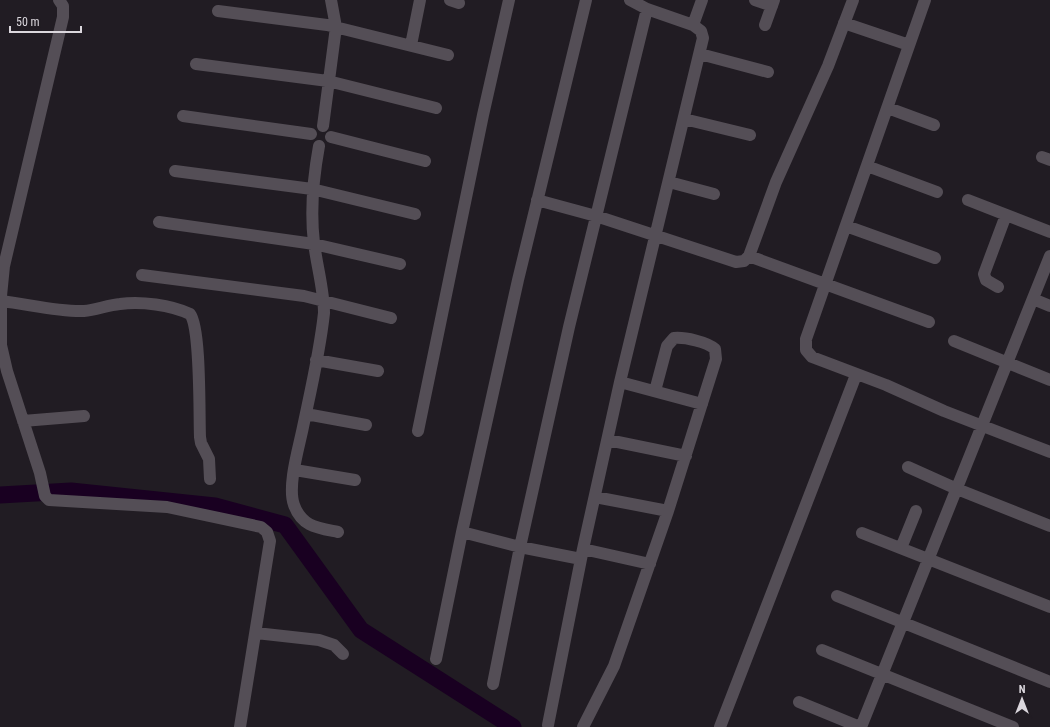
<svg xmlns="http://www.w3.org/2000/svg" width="1050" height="727" font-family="'Roboto Condensed',sans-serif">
  <rect width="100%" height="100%" fill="#211c23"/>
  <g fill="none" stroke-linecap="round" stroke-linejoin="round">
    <path stroke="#190021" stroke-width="17" d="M0,495L71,491L215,506L285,525L361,630L513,727"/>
    <path stroke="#544e56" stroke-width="12" d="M59,0L63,6V17L4,266L1,296V345L7,371L40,473L45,496L49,500L167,507L261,527L267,532L270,541L240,727
      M450,0L459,3
      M755,0L772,6
      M925,0L806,339V350L812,357L886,385L944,411L1050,452
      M218,11L327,25L448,55
      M844,23L909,45
      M693,25L702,0
      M765,25L774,0
      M411,45L420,0
      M700,54L768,72
      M196,64L328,81L436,108
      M888,108L934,125
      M183,116L311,134
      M684,119L750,135
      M323,126L336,27L331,0
      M331,137L425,161
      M319,146C313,179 310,210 314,243C317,267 324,290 324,313C320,351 311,389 303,427C299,447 287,486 294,505C302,527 318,528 338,532
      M1042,157L1050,160
      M867,166L937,192
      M175,171L312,189L415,214
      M669,182L714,194
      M537,200L596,216L736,262L744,261L749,256L776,182L828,66L853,0
      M968,200L1050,232
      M159,222L314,244L400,264
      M846,226L935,258
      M749,256L929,322
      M142,275L304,296L391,318
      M998,287L986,280L984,274L1006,215
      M1033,299L1050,306
      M1,301C28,304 57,312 84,311C96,310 108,305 120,304C141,301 171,305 190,314C201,328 199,414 200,437L201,443L209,459L210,479
      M954,341L1050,380
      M316,360L378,371
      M620,382L702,404
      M306,414L366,425
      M23,421L84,416
      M418,431L483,115L509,0
      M608,440L686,456
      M908,467L957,489L1050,526
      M295,470L355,480
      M595,497L668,511
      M462,532L520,547L581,559
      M862,533L1050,607
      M901,548L916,511
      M583,549L650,564
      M837,596L1050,682
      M256,633L319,640L334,645L343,654
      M822,650L1013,727
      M436,659L462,532L518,280L586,0
      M493,684L520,547L569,327L647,9
      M799,702L860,727
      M548,725L583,549L620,382L703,38L701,31L693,25L647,9L630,0
      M583,727L614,666L668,511L716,359L715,349C707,342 685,337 674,338L667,346L655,391
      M720,727L856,375
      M861,727L1050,256"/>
  </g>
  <g transform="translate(1022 699)" stroke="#211c23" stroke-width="3" paint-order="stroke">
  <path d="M0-3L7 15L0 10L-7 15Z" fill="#dbd7dd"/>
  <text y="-6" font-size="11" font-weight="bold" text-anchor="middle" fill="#dbd7dd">N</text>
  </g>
  <path d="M10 26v6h71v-6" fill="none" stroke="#dbd7dd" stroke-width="2"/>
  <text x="16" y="26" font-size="12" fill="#dbd7dd" stroke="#211c23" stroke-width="3" paint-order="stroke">50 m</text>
</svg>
